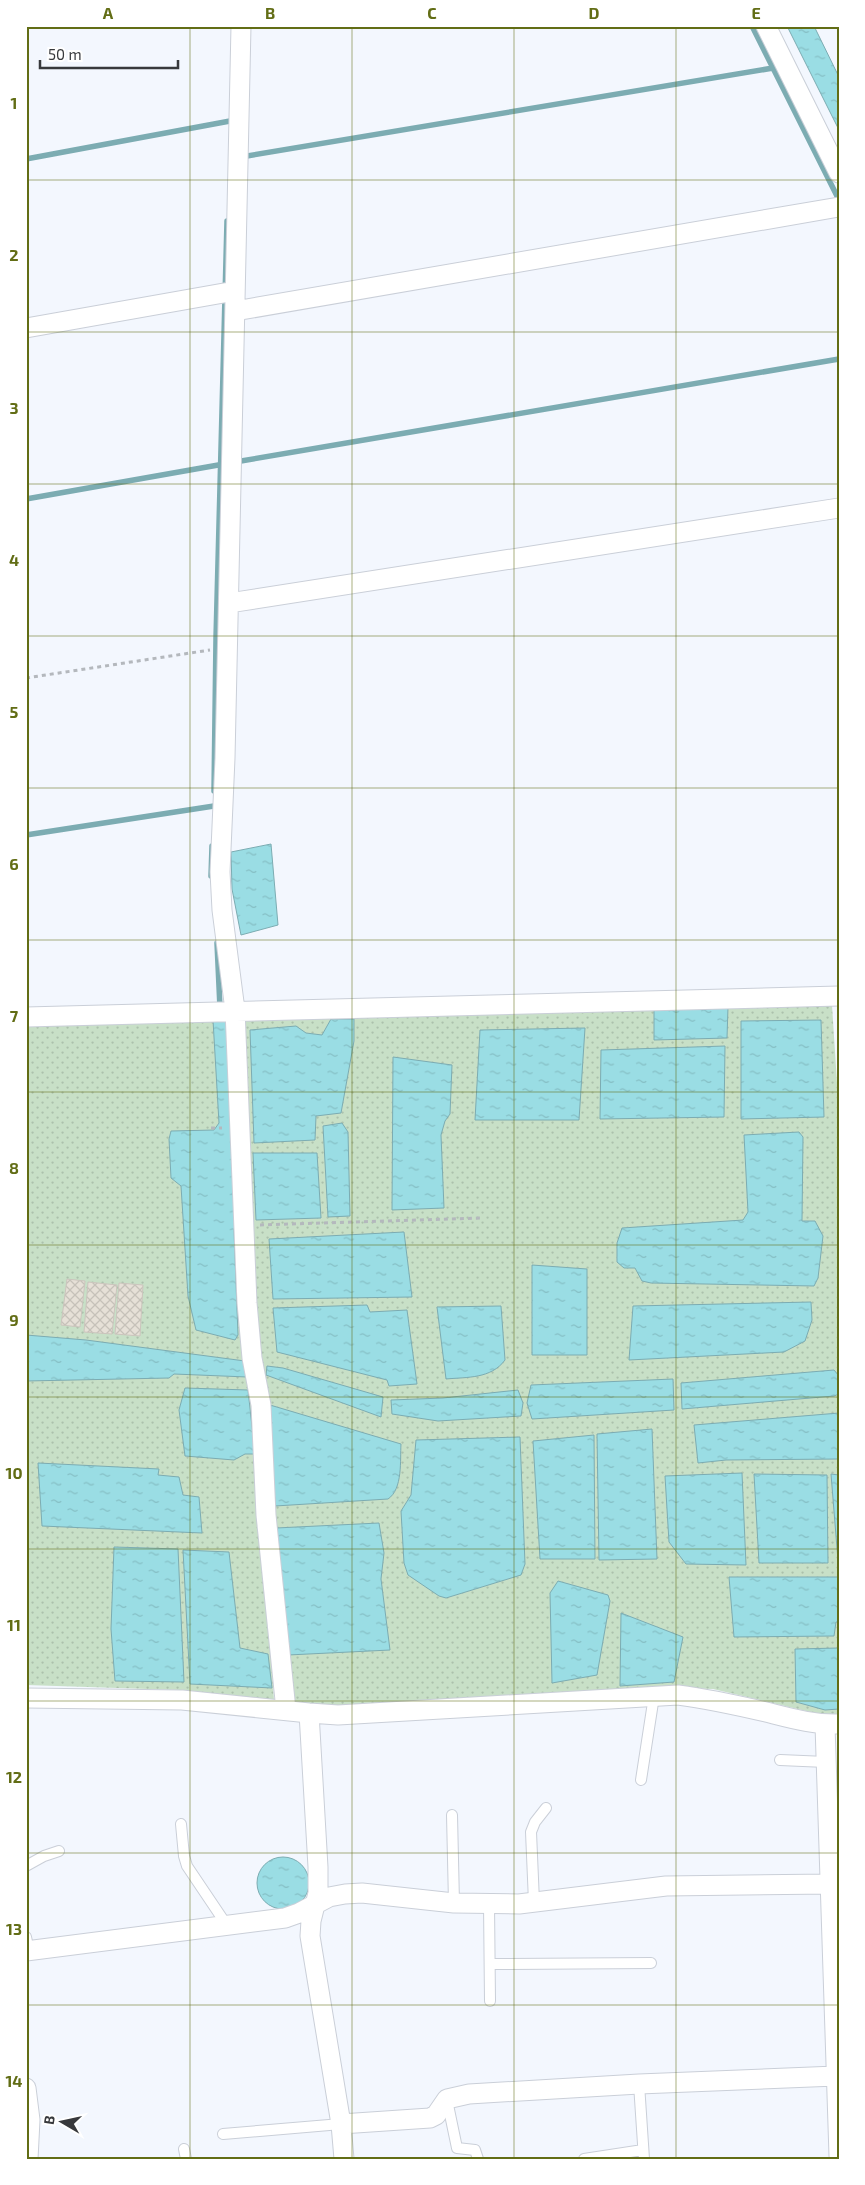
<svg xmlns="http://www.w3.org/2000/svg" width="865" height="2185" font-family="'Exo 2',sans-serif">
  <defs>
    <pattern id="grass-dots" width="8" height="8" patternUnits="userSpaceOnUse" patternTransform="scale(1.25)"><rect width="8" height="8" fill="#c8e0c7"/><path d="M2 2h.1M6 6h.1" fill="none" stroke="#acc1ac" stroke-width="1.8" stroke-linecap="round"/></pattern>
    <pattern id="water-ripples" width="26" height="14" patternUnits="userSpaceOnUse" patternTransform="scale(1.25)"><rect width="26" height="14" fill="#9adde4"/><path d="M2 4q2-2 4 0t4 0M15 11q2-2 4 0t4 0" fill="none" stroke="#85bec4"/></pattern>
    <pattern id="building-cross-hatch" width="8" height="8" patternUnits="userSpaceOnUse" patternTransform="scale(1.25)"><rect width="8" height="8" fill="#e6e0d7"/><path d="M0 0l8 8M0 8l8-8" fill="none" stroke="#c6c1b9"/></pattern>
  </defs>
  <rect width="100%" height="100%" fill="#f3f7fe"/>
  <path fill="url(#grass-dots)" d="M832,1005L839,1114V1716H827L713,1689L678,1688L335,1707L292,1703L276,1528L270,1405L258,1346L243,1018Z
    M230,1017L274,1700L179,1690L26,1685V1023Z"/>
  <path fill="url(#water-ripples)" stroke="#7cacb2" d="M787,26H814L839,77V130Z
    M271,844L278,925L241,935L232,889L231,852Z
    M728,1007L727,1038L654,1040V1009Z
    M331,1019H354V1041L341,1113L316,1116L315,1140L254,1143L250,1030L296,1026L306,1033L322,1035Z
    M213,1020H227L235,1224L234,1231L238,1335L235,1340L196,1330L188,1296L181,1186L171,1178L169,1139L171,1131L214,1130L219,1123Z
    M821,1020L824,1117L741,1119V1021Z
    M585,1028L579,1120H475L480,1030Z
    M725,1046L724,1117L600,1119L601,1050Z
    M393,1057L452,1065L450,1114L445,1121L441,1135L444,1208L392,1210Z
    M342,1123L348,1132L350,1216L328,1217L323,1126Z
    M799,1132L803,1137L802,1221H815L823,1236L818,1278L814,1286L651,1283L642,1281L635,1268H624L617,1262V1243L622,1228L743,1220L748,1212L744,1135Z
    M253,1153H317L321,1218L256,1220Z
    M404,1232L412,1297L273,1299L269,1239Z
    M532,1265L587,1269V1355H532Z
    M811,1302L812,1320L805,1341L784,1352L629,1360L633,1306Z
    M367,1305L370,1312L407,1310L417,1384L389,1386L387,1380L277,1352L273,1308Z
    M501,1306L505,1360C491,1379 467,1377 446,1379L437,1307Z
    M26,1335L86,1340L245,1361L247,1377L174,1374L169,1378L26,1381Z
    M267,1366L283,1368L383,1397L381,1417L266,1375Z
    M834,1370L839,1376V1394L834,1396L682,1409L681,1383Z
    M673,1379L674,1410L532,1419L527,1403L531,1385Z
    M185,1388L248,1390L255,1454H245L234,1460L185,1456L179,1410Z
    M518,1390L523,1403L521,1416L438,1421L392,1414L391,1400L443,1398Z
    M270,1405L401,1444C400,1460 403,1489 388,1499L275,1506Z
    M839,1413V1459L726,1460L698,1463L694,1425Z
    M652,1429L657,1559L599,1560L597,1434Z
    M594,1435L595,1559H540L533,1441Z
    M520,1437L525,1564L521,1575L446,1598L439,1596L408,1575L404,1563L401,1511L411,1495L416,1440Z
    M38,1463L159,1469L158,1475L179,1477L183,1495L199,1497L202,1533L42,1526Z
    M742,1473L746,1565L686,1564L669,1542L665,1476Z
    M754,1474L827,1475L828,1563H759Z
    M831,1474L839,1475V1573Z
    M379,1523L384,1553L381,1579L390,1650L288,1655L276,1528Z
    M114,1547L178,1549L184,1682L115,1681L111,1629Z
    M183,1550L229,1552L240,1648L268,1654L272,1688L190,1684Z
    M729,1577H839V1622H836L834,1636L734,1637Z
    M558,1581L608,1595L610,1601L597,1675L552,1683L550,1593Z
    M621,1613L683,1637L674,1682L620,1686Z
    M839,1648V1709L825,1710L796,1702L795,1649Z
    M257 1883a26 26 0 1 1 52 0a26 26 0 1 1-52 0Z"/>
  <g fill="none" stroke-linecap="round" stroke-linejoin="round">
    <path stroke="#7cacb2" stroke-width="5.5" d="M752,26L839,200
      M241,157L773,68
      M26,159L230,121
      M235,462L839,359
      M26,499L224,464
      M214,791L216,638L227,221
      M26,835L214,806
      M211,876L212,846
      M217,943L220,1008"/>
  </g>
  <path fill="url(#building-cross-hatch)" stroke="#cbc5bd" d="M67,1279L85,1281L80,1327L61,1325Z
    M88,1282L117,1285L112,1334L84,1332Z
    M119,1283L143,1285L140,1336L115,1334Z"/>
  <g fill="none" stroke-linecap="round" stroke-linejoin="round">
    <g stroke="#cacfd8" stroke-width="12">
      <path id="lane" d="M780,1760L826,1762
        M641,1780L654,1696
        M452,1815L454,1903
        M181,1824L184,1856L187,1866L226,1924
        M26,1866L44,1856L59,1851
        M534,1902L531,1832L535,1822L546,1808
        M489,1904L490,2001
        M26,1937L29,1951
        M490,1964L651,1963
        M639,2084L644,2159
        M447,2100L457,2148L475,2150L478,2159
        M223,2134L341,2124
        M184,2149L186,2159
        M584,2159L643,2150"/>
    </g>
    <g stroke="#cacfd8" stroke-width="21">
      <path id="street" d="M241,26L225,758L220,872L222,910L235,1010L247,1303L252,1358L261,1405L266,1515L286,1710
        M766,26L839,173
        M235,311L839,207
        M26,328L235,291
        M229,603L839,508
        M26,1017L839,996
        M26,1698L182,1700L309,1713L338,1715L678,1695C708,1699 736,1705 766,1712C790,1718 814,1725 839,1724
        M309,1713L318,1867V1893L311,1921L310,1936L341,2124L344,2159
        M825,1725L839,2156
        M26,1951L285,1918L299,1913L329,1897L345,1894L362,1893L454,1903L519,1904L666,1886L830,1884
        M26,2088L30,2120L28,2159
        M341,2124L430,2118L436,2115L447,2099L469,2094L639,2084L836,2076"/>
    </g>
    <path stroke="#b4b8bd" stroke-width="3" stroke-dasharray="4 4" stroke-linecap="butt" d="M26,678L210,650
      M211,1128H222
      M260,1225L480,1218"/>
    <use href="#lane" stroke="#fff" stroke-width="10"/>
    <use href="#street" stroke="#fff" stroke-width="19"/>
  </g>
  <path fill="none" stroke="#626d15" stroke-width="1" stroke-opacity="0.55" d="M190,26V2159M352,26V2159M514,26V2159M676,26V2159M26,180H839M26,332H839M26,484H839M26,636H839M26,788H839M26,940H839M26,1092H839M26,1245H839M26,1397H839M26,1549H839M26,1701H839M26,1853H839M26,2005H839"/>
  <rect width="865" height="2185" fill="none" stroke="#ffffff" stroke-width="55"/>
  <g transform="translate(62 2122) rotate(279)" stroke="#ffffff" stroke-width="4" paint-order="stroke">
  <path d="M0-4L9 19L0 12L-9 19Z" fill="#37393c"/>
  <text y="-8" font-size="14" font-weight="bold" text-anchor="middle" fill="#37393c">B</text>
  </g>
  <path d="M40 60v8h138v-8" fill="none" stroke="#37393c" stroke-width="2.5"/>
  <text x="48" y="60" font-size="15" fill="#37393c" stroke="#ffffff" stroke-width="4" paint-order="stroke">50 m</text>
  <rect x="28" y="28" width="810" height="2130" fill="none" stroke="#626d15" stroke-width="2"/>
  <g font-size="16" text-anchor="middle" font-weight="bold" fill="#626d15">
    <text x="108" y="19">A</text>
    <text x="270" y="19">B</text>
    <text x="432" y="19">C</text>
    <text x="594" y="19">D</text>
    <text x="756" y="19">E</text>
    <text x="14" y="109">1</text>
    <text x="14" y="261">2</text>
    <text x="14" y="414">3</text>
    <text x="14" y="566">4</text>
    <text x="14" y="718">5</text>
    <text x="14" y="870">6</text>
    <text x="14" y="1022">7</text>
    <text x="14" y="1174">8</text>
    <text x="14" y="1326">9</text>
    <text x="14" y="1479">10</text>
    <text x="14" y="1631">11</text>
    <text x="14" y="1783">12</text>
    <text x="14" y="1935">13</text>
    <text x="14" y="2087">14</text>
  </g>
</svg>
